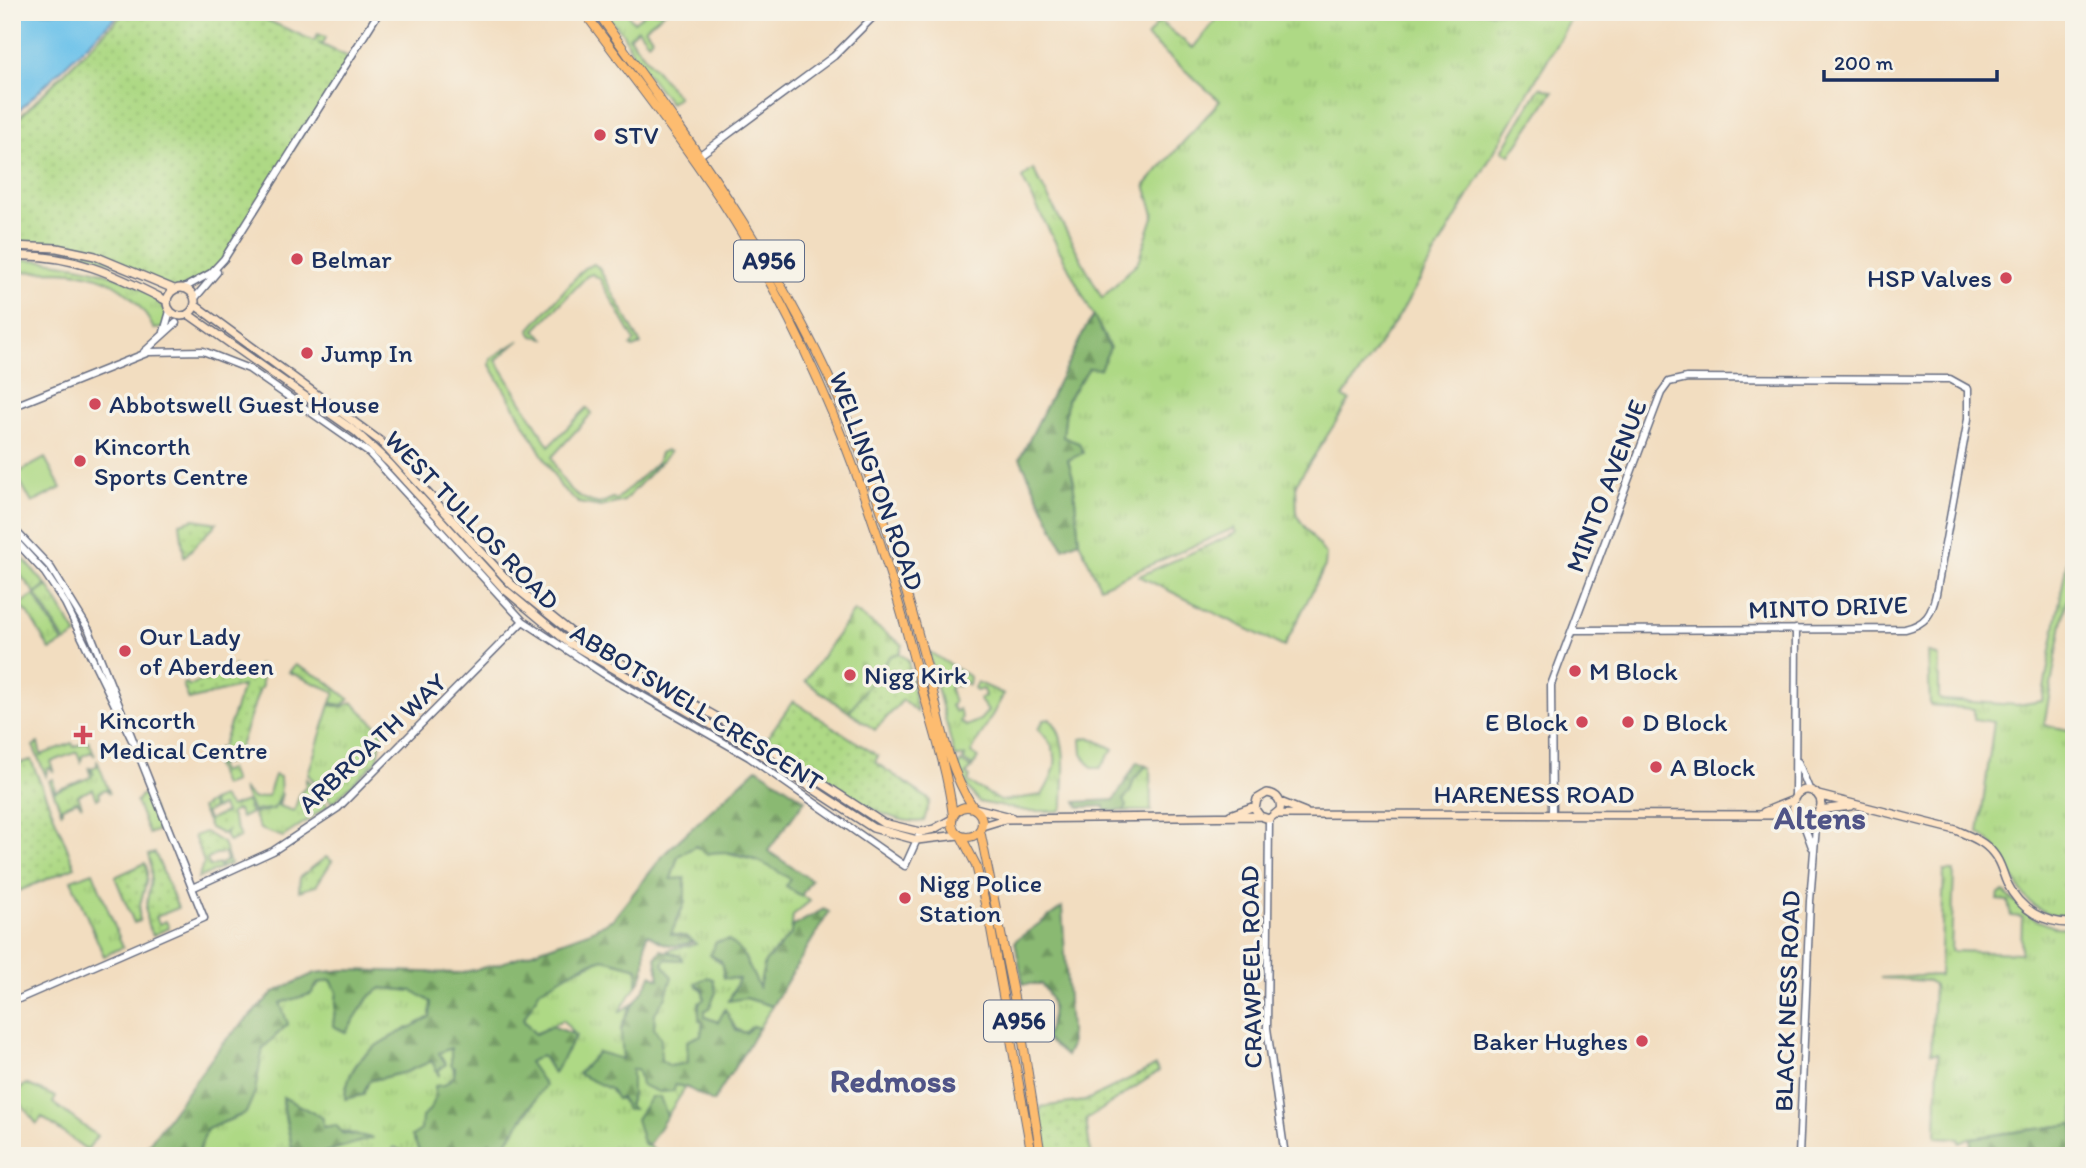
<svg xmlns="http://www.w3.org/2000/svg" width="2086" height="1168" font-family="Itim,sans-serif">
  <defs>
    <pattern id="grass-tufts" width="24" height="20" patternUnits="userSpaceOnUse" patternTransform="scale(1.75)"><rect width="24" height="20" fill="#aed985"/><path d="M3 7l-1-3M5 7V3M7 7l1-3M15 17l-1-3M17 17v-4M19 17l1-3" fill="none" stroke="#95bb75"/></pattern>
    <pattern id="forest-firs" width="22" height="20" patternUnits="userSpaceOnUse" patternTransform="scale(1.75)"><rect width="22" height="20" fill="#8ab972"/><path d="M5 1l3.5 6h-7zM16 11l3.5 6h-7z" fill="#709761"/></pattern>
    <pattern id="cemetery-stones" width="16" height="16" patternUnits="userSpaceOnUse" patternTransform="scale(1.75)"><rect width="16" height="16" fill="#aed985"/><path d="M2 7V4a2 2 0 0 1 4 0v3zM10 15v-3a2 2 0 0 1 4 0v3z" fill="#95bb75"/></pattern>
    <pattern id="park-dots" width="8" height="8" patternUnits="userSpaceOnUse" patternTransform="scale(1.75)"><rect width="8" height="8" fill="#aed985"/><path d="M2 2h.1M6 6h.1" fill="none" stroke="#95bb75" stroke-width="1.8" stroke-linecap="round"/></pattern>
  </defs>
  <rect width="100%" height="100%" fill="#f7f3e8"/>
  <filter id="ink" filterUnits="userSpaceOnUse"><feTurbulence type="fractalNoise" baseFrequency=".0143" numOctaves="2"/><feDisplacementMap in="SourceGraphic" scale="14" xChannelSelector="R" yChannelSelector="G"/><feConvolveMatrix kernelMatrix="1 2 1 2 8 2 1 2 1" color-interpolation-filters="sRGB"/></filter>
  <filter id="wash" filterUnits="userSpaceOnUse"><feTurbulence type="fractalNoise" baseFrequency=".00686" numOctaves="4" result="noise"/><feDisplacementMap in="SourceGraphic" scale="28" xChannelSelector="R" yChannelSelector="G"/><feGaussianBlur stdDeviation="1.57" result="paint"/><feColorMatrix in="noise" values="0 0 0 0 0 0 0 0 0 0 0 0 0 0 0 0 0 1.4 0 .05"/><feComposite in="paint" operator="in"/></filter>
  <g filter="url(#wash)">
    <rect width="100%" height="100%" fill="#f2ddc0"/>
    <path fill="url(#grass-tufts)" stroke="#648472" stroke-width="2" d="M602,12H626L634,22L647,12H665L645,28L652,38L648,42L638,29L629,37L678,97L670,103L634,56L622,32Z
      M1222,12L1245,20L1250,12H1575L1399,316L1343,397L1350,400L1296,484L1297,516L1326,555L1325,566L1284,647L1139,576L1236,533L1234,528L1100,587L1079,541L1073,477L1068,460L1082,453L1063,437L1067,400L1089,368L1110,348L1022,178L1033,169L1102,298L1138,262L1154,214L1145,185L1220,101L1147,37L1159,21L1193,48Z
      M1540,87L1553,92L1510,155L1502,151Z
      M12,259C53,259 147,272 167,314L164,328L154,329C121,266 76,270 12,272Z
      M594,264L599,268L641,344L633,348L630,346L635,341L600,279L592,274L587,276L535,330L544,338L533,336L529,330L584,268Z
      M520,340L496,360L549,446L587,408L592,413L552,457C560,481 573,499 600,504L613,498L616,500L657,463L660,453L666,450L670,452L624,501L601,507L579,503L561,487L490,365L491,358Z
      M2074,481V578L2069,600L2066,601L2044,725L2074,731V916C2009,920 2021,859 1979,833L1994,722L1974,719V709L1930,705L1928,652L1939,657V698L1942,700L2017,705L2042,701L2072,532L2065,530Z
      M12,545L46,585L35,593L12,565Z
      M48,586L77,635L65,642L36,594Z
      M34,595L63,643L50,650L28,613L19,605Z
      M928,651L970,677L969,685L961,681L959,686L953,685L950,689L954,703L951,706L956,712L959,709L962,718L960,722L966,726L980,720L988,711L979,699L985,696L983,689L976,691L974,688L977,682L1004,694L971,753L978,758L973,766L963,760L965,756L955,758Z
      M295,665L324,679L349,699L342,705L331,703L335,692L289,672Z
      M352,702L382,731L378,760L332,803L308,774L330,705L342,707Z
      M1050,719C1070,738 1063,781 1063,806L1060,811H1027L979,802L963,781L958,768L961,762L972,768L966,774L970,777L968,782L1001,801L1042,795C1059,767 1062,752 1038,729L1044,720Z
      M1089,737L1113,749L1100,768H1092L1082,754L1081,739Z
      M89,741L95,756L91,752L82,756L81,762L77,752L50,762L54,772L50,768L47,769L46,776L33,746L38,743L41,755L72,743L74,747Z
      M97,760L110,794L106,789L99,792L100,797L97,799L93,789L78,795L82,806L77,801L62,807V813L49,781L53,779L55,791L91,777L88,767L94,775L91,768L97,766Z
      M1146,766L1150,768L1151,811H1124L1126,806L1122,800L1130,792L1134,779Z
      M275,775L280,777C280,784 284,805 271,809C264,810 260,809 253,812L242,788L253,799L268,796Z
      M306,778L328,806L283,837L260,829L253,814L274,809L282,793L279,806L294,811L300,793L306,787Z
      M141,795H147L161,829L149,834L136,802Z
      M696,846L766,863L790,879L786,886L810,901L793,915L791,934L765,962L759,988L742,952L711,955L739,979L729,1000L746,998L772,1006L759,1028L752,1026L746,1033L705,1017V1010L709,1009L716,992L696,986L703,990L704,999L699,1020L703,1022L701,1035L688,1063L670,1066L661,1060V1039L654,1028L655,1012L666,996L663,964L666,959L681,960L668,950L696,944L687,937L671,934L685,902L671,879L678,856Z
      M1944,871H1954L1951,951L2021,953L2022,917L2011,916L2008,901L1997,900L1999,894L2004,892L2034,919L2054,927L2074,928V1124L1971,1138L1960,1143L1959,1138L1936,1137L1938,1053H1931L1934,984L1928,981L1880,978L1940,975Z
      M93,872L123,947L104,956L71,880Z
      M603,959L638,968L637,985L619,1012L631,1005L621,1028L624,1050L610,1089L628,1106L632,1095L631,1068L686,1087L667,1116L662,1108L643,1143L666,1156H497L536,1100L529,1062L542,1055L553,1073L576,1036L563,1020L535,1034L523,1019L540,990L565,974Z
      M332,980L337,992L333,1026L345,1032L368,998L381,988L413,991L431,1001L430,1017C391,1039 348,1049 345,1098L363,1095L369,1081L406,1072L432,1061L438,1073V1053L452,1048L454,1076C443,1089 435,1108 422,1117V1130L412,1136L422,1156H412L394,1147L391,1156H311L371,1138L323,1127L283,1097C282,1117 291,1134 293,1156H197L207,1129L240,1116L263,1048L288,1024L279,1003L311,994L319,983Z
      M26,1084L56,1097L53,1103L97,1136L87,1150L42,1117L37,1124L16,1098L18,1091Z"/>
    <path fill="url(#forest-firs)" stroke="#527468" stroke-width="2" d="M1094,316L1110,348L1100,369L1089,368L1067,400L1063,437L1079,443L1083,453L1068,460L1073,477L1079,541L1063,548L1020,458L1086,327Z
      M1137,762L1146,766L1134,779L1130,792L1123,800L1126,806L1124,811H1105V806L1079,807L1076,802L1114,800Z
      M757,768L805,800L768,851L811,880L801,896L786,886L790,879C765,863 737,847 706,854L696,846L678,856L671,879L685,878V902L671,934L687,937L692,942C673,949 663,945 648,934C640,945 652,967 637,985L638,968L604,959L586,964L540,990L523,1020L535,1034L552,1026L576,1035L554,1073L542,1055L529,1062L545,1085L497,1156H422L412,1136L421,1130L422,1117C433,1109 436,1100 435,1086L444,1085L454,1076L455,1068L451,1065V1048L439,1053L446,1064L439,1070V1076L432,1061L406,1072L369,1081L363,1095L345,1099C348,1049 391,1039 430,1017L431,1002L413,991L381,988L368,998L346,1032L333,1026L337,992L331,980L319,983L311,994L280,1003L288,1024L263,1048L255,1092L246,1113L207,1129L197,1156H140L223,1043L274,992L315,973L344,970L460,973L499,964L591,931L613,919L666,852Z
      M1062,907L1071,1045L1066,1056L1045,1038C1054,1018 1057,1001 1041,984H1023L1015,941Z
      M824,909L829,912L772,1006L746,998L729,1001L739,979L724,978L721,961L710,955L716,942L729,940L742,952L759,987L765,962L791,934L792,927Z
      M661,950L681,956L682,960L666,959L663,964L672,977L666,996L655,1013L654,1028L661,1039V1060L670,1066L688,1063L687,1041L701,1035L703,1023L699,1020V1003L704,999L703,990L695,983L708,977L713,979L716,992L709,1009L705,1010V1017L718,1022L725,1009L737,1031L746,1033L752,1026L759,1028L713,1102L686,1087L675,1085L674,1091L659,1092L641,1085L638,1071L632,1069V1095L628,1105L633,1109L627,1110L621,1098L617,1099L610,1089L578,1074L598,1052L622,1059C624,1048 619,1036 622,1026C628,1006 645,993 651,975L659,979L656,957Z
      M283,1097L323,1118V1127L336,1125L342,1133L372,1138L316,1155L293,1156C291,1135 284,1118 283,1097Z
      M651,1097H660L667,1116L648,1146L643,1143L636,1119Z
      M2074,1124V1156H1970L1971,1138Z"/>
    <path fill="url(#cemetery-stones)" stroke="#648472" stroke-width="2" d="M854,611L903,645L899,653L890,656L849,712L805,681Z"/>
    <path fill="url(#park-dots)" stroke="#648472" stroke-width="2" d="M125,12H249L314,41L318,34L326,37L323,44L318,43L351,58L218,267L184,288L174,289L111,262L68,250L12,246V125Z
      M194,519L217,523L184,557L180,523Z
      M899,653L908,660L917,712L903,700L875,730L849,712L890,656Z
      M258,665H261L262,688H260L237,755L239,759L218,765L221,772L229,769L234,782L223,786L210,752L222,747L243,686L189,700L183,684L187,683L189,686L201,681L202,675L204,680L233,672L234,666L237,672L257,671Z
      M793,701L878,756L875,762L930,800L924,821C880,829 804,763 767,738Z
      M31,760L75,867L12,894V765Z
      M222,797L230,807L246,801L251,813L241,818L238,810L230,813L240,837L229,842L225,835L227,831L222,834L210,828L201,808L210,802L213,809L205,813L208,820L225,813L222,806L214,809L211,801Z
      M205,832L223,843L230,864L221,868L220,864L227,861L225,853L215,854L207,860L210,867L218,864L220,869L198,878L204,862L194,836Z
      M155,853L178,908L156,917L159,924L166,921L169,928L153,935C134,906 160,886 148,855Z
      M326,857L332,861L316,886L299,891L300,877Z
      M145,863C153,882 135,901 140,921L134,923L115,877Z
      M1155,1066L1159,1071L1086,1120L1091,1156H1041L1038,1138L1041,1107L1085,1101Z"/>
    <path fill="#aed985" stroke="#648472" stroke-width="2" d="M45,458L61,488L32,503L16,474Z"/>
    <path fill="#6ec3ea" stroke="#4479a4" stroke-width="2" d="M12,12H121L12,117Z"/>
  </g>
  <g filter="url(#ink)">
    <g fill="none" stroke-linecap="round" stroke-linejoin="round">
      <g stroke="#666c80" stroke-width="9">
        <path id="tertiary" d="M696,158L834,56L878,12
          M184,288L211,273L224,259L379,12
          M195,298L217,272
          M164,332L170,311
          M144,352L176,323
          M12,407L149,352L203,351L249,369L369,453L523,621L604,674L749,757L905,866L919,835
          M12,527L51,568L89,630L204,918L12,1002
          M12,537L45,573L65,603L132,740
          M1798,762L1809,789
          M1795,795L1796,629
          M1552,814L1551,685L1661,393L1669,382L1687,378L1950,379L1968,389V419L1936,594C1932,614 1926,624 1905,629L1572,630
          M1801,817L1812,847
          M1269,819L1267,1028L1285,1156
          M192,888L273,851L338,808L523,621
          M1799,1156L1810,901L1817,814"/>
      </g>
      <g stroke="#666c80" stroke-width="10">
        <path id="secondary" d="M12,246L57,248L95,256L174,289
          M12,256C71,253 116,275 167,301
          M167 302a14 14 0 1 1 28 0a14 14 0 1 1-28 0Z
          M195,305L380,441L511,584L582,641L740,730L883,823L921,832L934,829L952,819
          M188,314L356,432L389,463L503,588L569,643L746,745L873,828L917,840L959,835
          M1793 804a14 14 0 1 1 28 0a14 14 0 1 1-28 0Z
          M1818,795L1956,830C1969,836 1984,841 1993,853C2001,862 2002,872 2007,883C2020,910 2044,924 2074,923
          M1280,802L1305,812
          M975,808L1011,817
          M1819,810L1851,806
          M1764,812L1793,800
          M1278,814L1798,815
          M1230,815L1255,806
          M982,826L1005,819L1260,816L1269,819L1280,810C1282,801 1277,794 1267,793L1257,799L1255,809L1260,816"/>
      </g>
      <g stroke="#666c80" stroke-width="10">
        <path id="primary" d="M584,12C635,81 690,149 735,222C820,360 876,510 916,667C929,715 947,766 953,816
          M597,12C699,153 798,287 860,451C886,519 907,592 926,663C939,712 945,764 973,807
          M952 822a15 15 0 1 1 30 0a15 15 0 1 1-30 0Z
          M980,830L1023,1042L1041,1156
          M961,836L976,865L991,929L1032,1156"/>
      </g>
      <use href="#tertiary" stroke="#fff" stroke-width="6"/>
      <use href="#secondary" stroke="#fee4c5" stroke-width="7"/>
      <use href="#primary" stroke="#fdbc6f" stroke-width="8"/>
    </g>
  </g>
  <g fill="#d1495b" stroke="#f7f3e8" stroke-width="2.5">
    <circle cx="600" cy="135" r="7"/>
    <circle cx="297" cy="259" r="7"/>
    <circle cx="2006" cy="278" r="7"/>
    <circle cx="307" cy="353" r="7"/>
    <circle cx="95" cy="404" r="7"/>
    <circle cx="80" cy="461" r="7"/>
    <circle cx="125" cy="651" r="7"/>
    <circle cx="1575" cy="671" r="7"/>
    <circle cx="850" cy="675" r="7"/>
    <circle cx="1582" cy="722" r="7"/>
    <circle cx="1628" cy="722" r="7"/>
    <path d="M79.5 724.5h7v7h7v7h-7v7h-7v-7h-7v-7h7z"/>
    <circle cx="1656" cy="767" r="7"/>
    <circle cx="905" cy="898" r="7"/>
    <circle cx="1642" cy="1041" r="7"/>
  </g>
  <g text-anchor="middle" stroke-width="7" stroke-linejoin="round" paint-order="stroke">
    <g fill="#f7f3e8" stroke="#5d6a87" stroke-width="2">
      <rect x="734" y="240.5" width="70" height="41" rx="5"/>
      <rect x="984" y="1000.5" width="70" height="41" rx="5"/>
    </g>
    <g font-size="24" font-weight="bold" fill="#1b2f5e">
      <text x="769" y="269">A956</text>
      <text x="1019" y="1029">A956</text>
    </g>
    <g font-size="26" fill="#1b2f5e" stroke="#f7f3e8" text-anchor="start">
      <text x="614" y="144">STV</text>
      <text x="311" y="268">Belmar</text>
      <text x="1992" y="287" text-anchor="end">HSP Valves</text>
      <text x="321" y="362">Jump In</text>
      <text x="109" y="413">Abbotswell Guest House</text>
      <text x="94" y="455">Kincorth<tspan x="94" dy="30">Sports Centre</tspan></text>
      <text x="139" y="645">Our Lady<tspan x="139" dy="30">of Aberdeen</tspan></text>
      <text x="1589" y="680">M Block</text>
      <text x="864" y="684">Nigg Kirk</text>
      <text x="99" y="729">Kincorth<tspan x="99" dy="30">Medical Centre</tspan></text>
      <text x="1568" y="731" text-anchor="end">E Block</text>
      <text x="1642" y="731">D Block</text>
      <text x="1670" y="776">A Block</text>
      <text x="919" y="892">Nigg Police<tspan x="919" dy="30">Station</tspan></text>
      <text x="1628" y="1050" text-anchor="end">Baker Hughes</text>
    </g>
    <g font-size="26" fill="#1b2f5e" stroke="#f7f3e8">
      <text transform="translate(877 481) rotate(70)" y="9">WELLINGTON ROAD</text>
      <text transform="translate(1606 486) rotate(-69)" y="9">MINTO AVENUE</text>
      <text transform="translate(472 520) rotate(46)" y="9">WEST TULLOS ROAD</text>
      <text transform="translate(1828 607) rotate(-2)" y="9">MINTO DRIVE</text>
      <text transform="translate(697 707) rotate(32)" y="9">ABBOTSWELL CRESCENT</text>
      <text transform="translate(372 743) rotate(-43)" y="9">ARBROATH WAY</text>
      <text x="1534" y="803">HARENESS ROAD</text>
      <text transform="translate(1251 967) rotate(-91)" y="9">CRAWPEEL ROAD</text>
      <text transform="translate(1787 1001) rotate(-88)" y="9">BLACK NESS ROAD</text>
    </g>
    <g font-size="33" font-weight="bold" fill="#505487" stroke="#f7f3e8">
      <text x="1820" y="829">Altens</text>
      <text x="893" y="1092">Redmoss</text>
    </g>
  </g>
  <rect width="2086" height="1168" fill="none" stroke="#f7f3e8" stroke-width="42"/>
  <path d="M1824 70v10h173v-10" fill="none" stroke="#1b2f5e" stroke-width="3.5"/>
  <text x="1834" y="70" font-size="21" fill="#1b2f5e" stroke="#f7f3e8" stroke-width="5" paint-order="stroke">200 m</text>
</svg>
